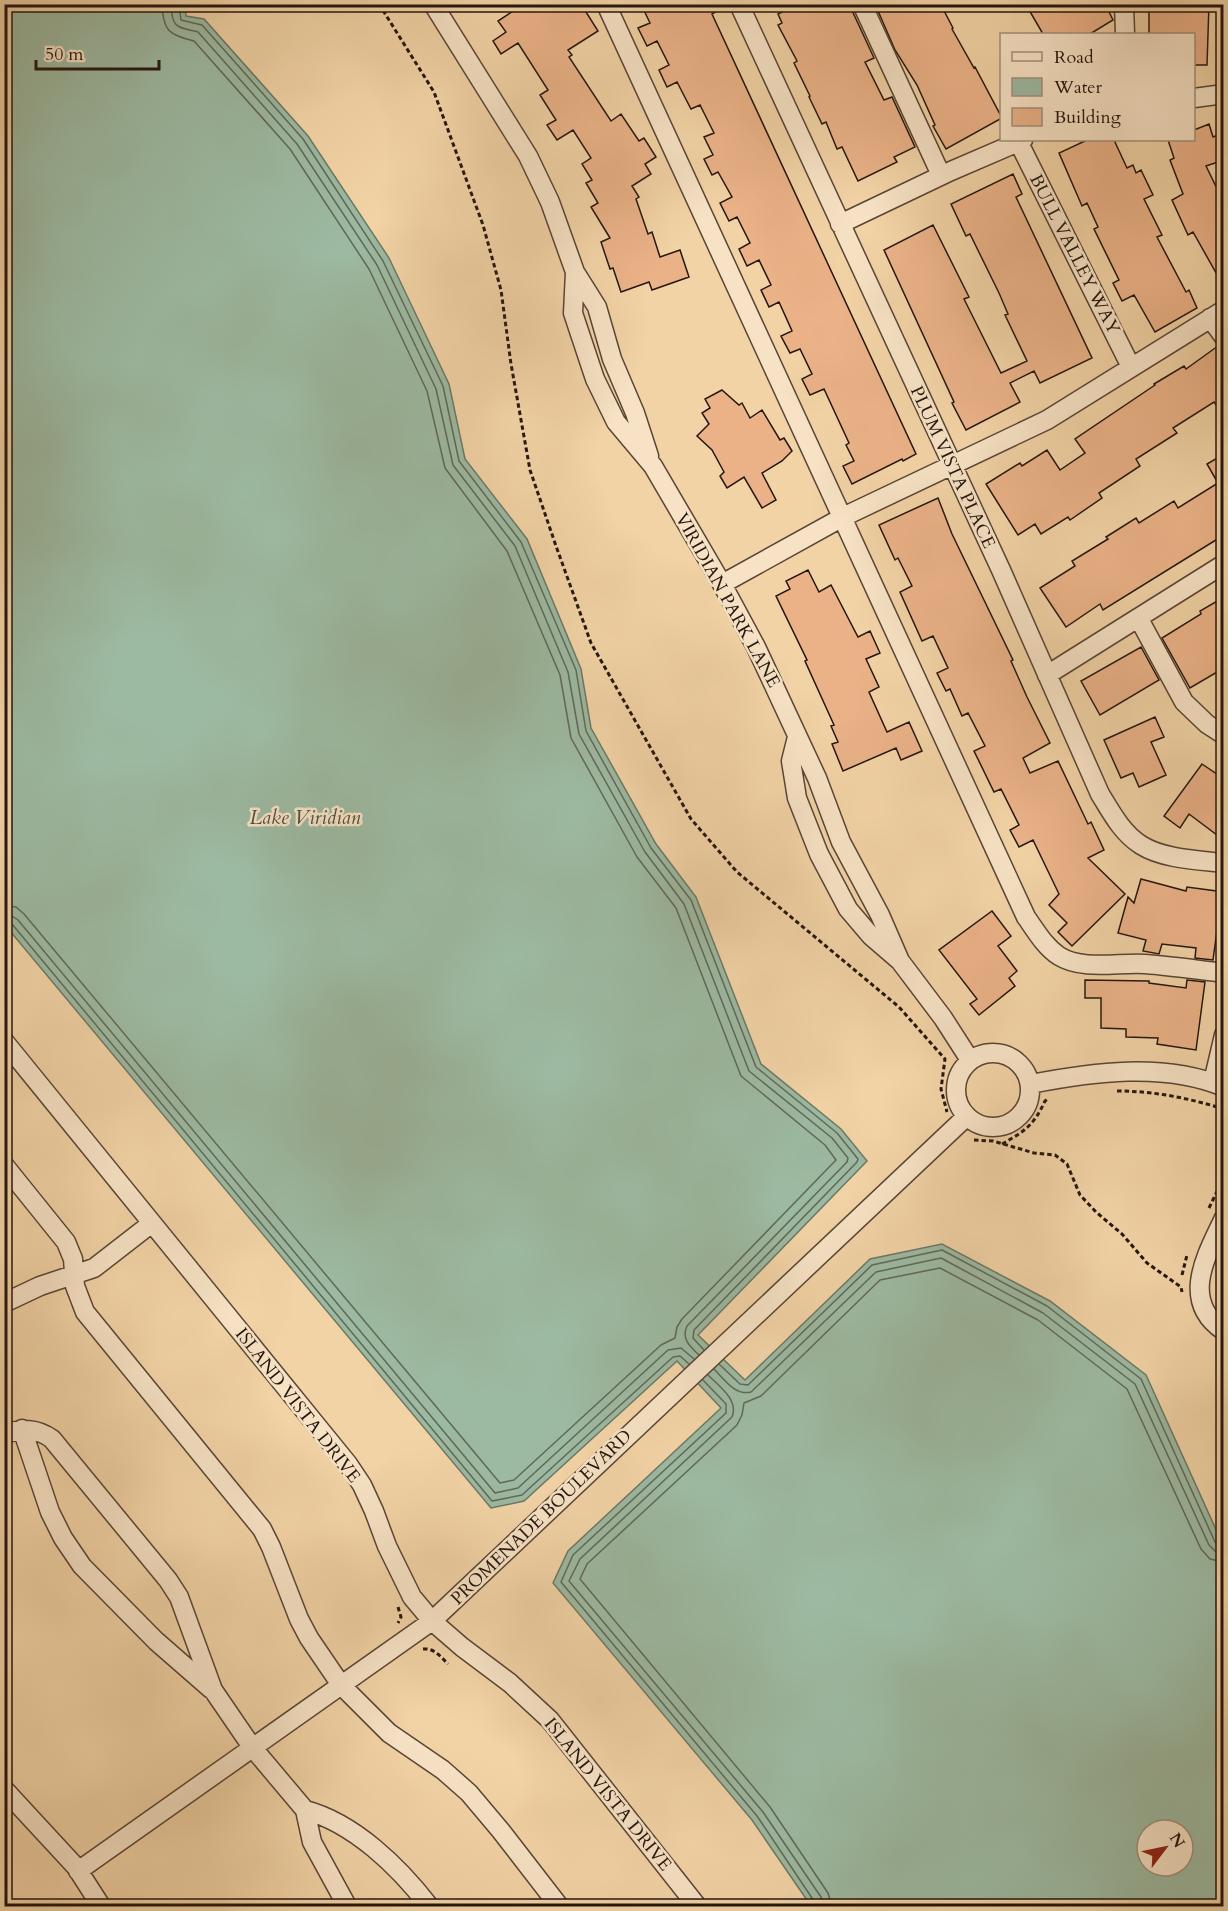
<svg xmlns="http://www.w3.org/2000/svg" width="1228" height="1911" font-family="Cardo,serif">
  <rect width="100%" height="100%" fill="#f2d3a6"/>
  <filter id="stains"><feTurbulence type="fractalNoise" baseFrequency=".00333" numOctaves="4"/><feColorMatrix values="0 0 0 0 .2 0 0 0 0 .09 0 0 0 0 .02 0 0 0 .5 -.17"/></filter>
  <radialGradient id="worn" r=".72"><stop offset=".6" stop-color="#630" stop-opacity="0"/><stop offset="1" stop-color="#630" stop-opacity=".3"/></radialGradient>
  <path fill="#9cb9a1" stroke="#6c7867" stroke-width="1.5" fill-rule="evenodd" d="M4,5H185L186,16L204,19L308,136L389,258L449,384L465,459L527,539L581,669L591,728L656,844L696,897L761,1064L841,1129L867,1161L698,1335L745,1380L870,1259L942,1244L1050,1301L1146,1375L1223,1545V1906H811L752,1820L553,1583L568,1551L721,1408L677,1361L524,1501L491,1508L5,925ZM1147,1830H1183V1866H1147Z"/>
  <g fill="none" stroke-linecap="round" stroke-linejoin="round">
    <path stroke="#606858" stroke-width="1.5" d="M171,4C172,29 177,27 198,32L297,144L377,265L436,389L453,465L515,546L568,672L579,734L645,852L684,904L749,1071L832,1138L848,1158L847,1162L687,1326C681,1339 690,1346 699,1355
      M179,4L181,20L202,25L303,139L383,261L443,386L459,461L521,542L576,670L586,731L651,848L691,900L756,1067L837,1133L858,1159L857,1162L694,1330L693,1338L704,1350
      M4,905L16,907L24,914L500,1483L514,1480L661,1345L675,1338L677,1327L682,1319L836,1160L825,1145L741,1076L676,908L637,857L571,738L560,675L507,551L445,468L427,391L369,269L290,149L194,41C169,35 163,31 162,4
      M4,914L12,916L18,920L495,1493L518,1488L668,1350L681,1348L694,1359
      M4,922L12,924L492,1501L522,1495L673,1357L680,1356L689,1364
      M719,1364L740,1384L748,1385L872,1265L942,1250L1047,1306L1141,1379L1215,1542L1219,1545H1224
      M714,1369C724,1379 735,1396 751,1392L876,1272L941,1258L1043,1313L1135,1384L1209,1545L1215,1551L1224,1553
      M708,1375C719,1386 739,1400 732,1417L580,1559L569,1581L763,1812L821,1897L823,1906
      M703,1380L726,1404V1413L573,1555L561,1582L757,1816L814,1901L815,1906
      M832,1906L828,1893L770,1807L580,1579L587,1564L737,1425L742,1415L744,1403L761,1396L880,1280L940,1268L1038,1320L1127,1389L1201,1549L1210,1559L1224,1562"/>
  </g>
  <path fill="#ebb288" stroke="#24160f" stroke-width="1.5" d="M524,4H581L598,31L568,50L572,55L569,57L611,121L621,114L639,141L644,138L656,157L645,164L651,174L632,186L639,197L636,199L648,234L652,232L660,257L680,250L689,277L652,290L649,282L621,292L613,268L610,269L601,242L610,238L591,207L598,203L586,183L592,180L582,164L591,158L573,130L557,140L547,125L556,120L540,95L548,90L518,43L501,54L493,41L506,32L498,21Z
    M641,4H728L712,14L916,454L903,461L902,459L852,484L843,466L854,461L846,445L849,443L824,389L810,395L802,379L812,374L800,349L790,353L781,336L792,331L779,302L769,307L761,290L771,285L759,260L747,266L739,249L750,243L737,217L729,221L720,203L732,197L718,172L712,175L704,159L713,155L704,137L714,133L700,105L691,109L677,82L667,87L659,70L669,65L657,41L647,46L638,28L650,23Z
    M797,4H849L874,58L865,62L884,100L892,97L915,147L894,157L897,162L858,181L842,147L837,149L826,122L822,124L809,97L810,96L794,63L797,61L778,25L782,23L778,14Z
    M875,4L941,5L953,28L952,29L974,68L975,67L1002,118L946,149L933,126L935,125L917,85L895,50Z
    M1038,4H1105L1113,20L1090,34H1043L1029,10Z
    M1149,4H1209L1207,65H1194V34H1149Z
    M1209,124L1213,137L1218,135L1224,151V160L1206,166L1224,203V287L1193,232L1188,235L1172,200L1183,194L1170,160L1174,158L1168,140H1194V130Z
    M1087,140H1114L1127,168L1133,165L1136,173L1141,170L1153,195L1144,199L1162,235L1157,237L1186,292L1189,290L1197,308L1155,332L1134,295L1122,301L1113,283L1119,280L1094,229L1098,227L1087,203L1082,206L1059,153Z
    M1013,174L1022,194L1016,197L1092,358L1040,383L1034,371L1010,383L1020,402L966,430L952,403L954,402L884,250L933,225L969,297L964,299L1001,373L1027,361L1005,315L1008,314L999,293L970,234L966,236L951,204Z
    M1218,346L1224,348V416L1214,402L1173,428L1177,433L1136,459L1140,466L1099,493L1102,498L1070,520L1068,517L1041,534L1035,524L1018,535L986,484L1020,463L1022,466L1047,450L1060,470L1085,453L1075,439L1155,385L1154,384L1184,366L1186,369Z
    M722,390L739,405L742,403L750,418L762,410L780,440L784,438L792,451L782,461L762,473L776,500L762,508L744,477L727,488L720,476L724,472L712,450L697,436L709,424L702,413L710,408L705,399Z
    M1224,454V535L1103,610L1100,604L1066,627L1040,588L1075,566L1072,561L1108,539L1106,537L1136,518L1139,523L1174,501L1178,508L1218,483L1207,464Z
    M938,498L952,534L1013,660L1011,661L1027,697L1050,743L1023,758L1030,773L1058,761L1088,824L1091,822L1104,850L1088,858L1125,894L1072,946L1058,932L1067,923L1049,905L1059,894L1033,840L1019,847L1010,830L1019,825L1001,789L994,792L974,751L985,746L968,713L962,716L950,689L946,691L937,673L948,668L933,636L922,641L900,592L912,586L898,558L895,560L879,525Z
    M808,570L819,592L831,585L858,637L870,631L880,653L866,659L879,687L869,692L887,732L909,722L922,751L901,760L896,748L843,771L832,744L838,742L831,726L834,725L805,661L807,660L776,596L790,589L786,581Z
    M1224,597V668L1190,688L1162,638L1201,614L1200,611Z
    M1141,647L1159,680L1100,715L1081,681Z
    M1155,717L1164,737L1151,742L1166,775L1139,787L1133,773L1121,778L1104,740Z
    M1202,764L1224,779V827L1217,835L1189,814L1180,828L1164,816Z
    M1141,879L1186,891L1187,887L1224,892V916H1219L1213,960L1195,958L1196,948L1162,944L1159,954L1143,951L1146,940L1118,933L1128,897L1134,903Z
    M992,911L1011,936L998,946L1017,971L1009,978L1015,986L979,1015L970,1004L977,999L939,950Z
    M1085,980L1149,981V983L1186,988L1187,980L1205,982L1196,1050L1157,1044L1158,1038L1126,1037V1029L1101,1028V998H1085Z"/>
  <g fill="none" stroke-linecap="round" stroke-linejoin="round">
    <g stroke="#584535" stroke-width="21">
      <path id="minor" d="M433,4L528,156L550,202L575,272L597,307L612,359L635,413L649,456
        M606,4L1026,917C1036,931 1045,947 1059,956C1083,971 1119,962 1145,964C1172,966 1198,970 1224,973
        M739,4L1001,570L1100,794C1111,812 1122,833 1141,845C1163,859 1198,860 1224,863
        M862,4L941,175
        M1124,4L1125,34
        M1194,98L1224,94
        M1018,141L1131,367
        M840,224L951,171L1023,140
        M575,272L573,313L595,379L616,422L653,466L722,584L756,647L817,778L841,842L880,915L900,961
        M1210,318L1224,337
        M722,584L843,517L1047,420L1224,310
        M1139,619L1184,702L1207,724L1224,735
        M1047,675L1224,564
        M797,737L791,761L797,798L819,854L848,909L871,936L900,961L943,1018L970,1060
        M4,1041L348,1464L362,1485L374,1511L387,1546L412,1597L432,1621L462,1647L510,1683L550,1720L697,1906
        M956 1090a37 37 0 1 1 74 0a37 37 0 1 1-74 0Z
        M1213,1082L1224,1035
        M1031,1084C1092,1072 1164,1062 1224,1087
        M4,1165L66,1242L73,1259L75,1286L85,1312L262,1529L271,1547L299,1619L309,1638L341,1685L389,1733L443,1770L469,1793L501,1831L559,1906
        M1224,1218C1207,1254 1179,1301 1224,1331
        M4,1303L40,1286L94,1268L152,1223
        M22,1429L50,1512L63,1538L82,1566L156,1641L211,1689
        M4,1434C22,1428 37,1428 52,1439L168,1580L179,1597L213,1690L252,1747L305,1810L312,1842L347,1906
        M4,1789L76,1867L101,1906
        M305,1810C354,1823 399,1867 429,1906
        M78,1871L432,1621L967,1116"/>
    </g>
    <path stroke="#24160f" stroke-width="3" stroke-dasharray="4.5 3" stroke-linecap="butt" d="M379,4L434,92L483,225L501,290L511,364L530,470L556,546L591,643L691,819L737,872L899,1007L945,1059L941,1089L947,1112
      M1117,1091C1154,1091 1188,1098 1224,1109
      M974,1140L993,1141L1034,1153L1055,1155L1067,1164L1080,1195L1096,1212L1122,1234L1147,1263L1181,1287L1182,1292
      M1002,1144C1025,1131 1034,1125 1045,1101L1048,1099
      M1209,1208L1224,1177
      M1182,1275L1187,1255
      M398,1607L401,1617L398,1623
      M423,1649C434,1648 440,1656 448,1664"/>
    <use href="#minor" stroke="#f7e2c5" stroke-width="18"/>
  </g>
  <g text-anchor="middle" stroke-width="5" stroke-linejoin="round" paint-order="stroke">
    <g font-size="18" fill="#24160f" stroke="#f7e2c5">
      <text transform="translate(1075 254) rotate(63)" y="6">BULL VALLEY WAY</text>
      <text transform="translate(953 467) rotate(65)" y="6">PLUM VISTA PLACE</text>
      <text transform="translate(728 600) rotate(61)" y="6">VIRIDIAN PARK LANE</text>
      <text transform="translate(298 1405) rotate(52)" y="6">ISLAND VISTA DRIVE</text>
      <text transform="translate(541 1517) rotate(-44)" y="6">PROMENADE BOULEVARD</text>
      <text transform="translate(608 1794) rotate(51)" y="6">ISLAND VISTA DRIVE</text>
    </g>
    <g font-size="20" font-style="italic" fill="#4e4f42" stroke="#f7e2c5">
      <text x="305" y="824">Lake Viridian</text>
    </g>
  </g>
  <rect width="1228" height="1911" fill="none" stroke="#f2d3a6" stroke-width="24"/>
  <rect x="6" y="6" width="1216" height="1899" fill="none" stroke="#24160f" stroke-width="3"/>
  <rect x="12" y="12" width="1204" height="1887" fill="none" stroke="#24160f" stroke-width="1.5"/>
  <rect x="1000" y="33" width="195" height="108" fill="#f7e2c5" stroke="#a3907c" stroke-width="1.5"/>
  <rect x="1012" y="52" width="30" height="9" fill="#f7e2c5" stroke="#a3907c" stroke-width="1.5"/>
  <text x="1054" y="63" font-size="18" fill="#24160f">Road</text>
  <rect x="1012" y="78" width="30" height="18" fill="#9cb9a1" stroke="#a3907c" stroke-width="1.5"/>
  <text x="1054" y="93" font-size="18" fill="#24160f">Water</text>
  <rect x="1012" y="108" width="30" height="18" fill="#ebb288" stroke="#a3907c" stroke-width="1.5"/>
  <text x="1054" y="123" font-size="18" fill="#24160f">Building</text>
  <g transform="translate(1165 1848) rotate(58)"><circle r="28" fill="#f7e2c5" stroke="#a3907c" stroke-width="1.5"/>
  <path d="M0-4.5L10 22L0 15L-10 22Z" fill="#8f2418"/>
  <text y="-9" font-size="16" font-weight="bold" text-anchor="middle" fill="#24160f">N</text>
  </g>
  <path d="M36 60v9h123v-9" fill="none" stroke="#24160f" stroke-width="3"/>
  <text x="45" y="60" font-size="18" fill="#24160f" stroke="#f7e2c5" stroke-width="4.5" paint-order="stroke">50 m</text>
  <rect width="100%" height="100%" filter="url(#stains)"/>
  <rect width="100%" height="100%" fill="url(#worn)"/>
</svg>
